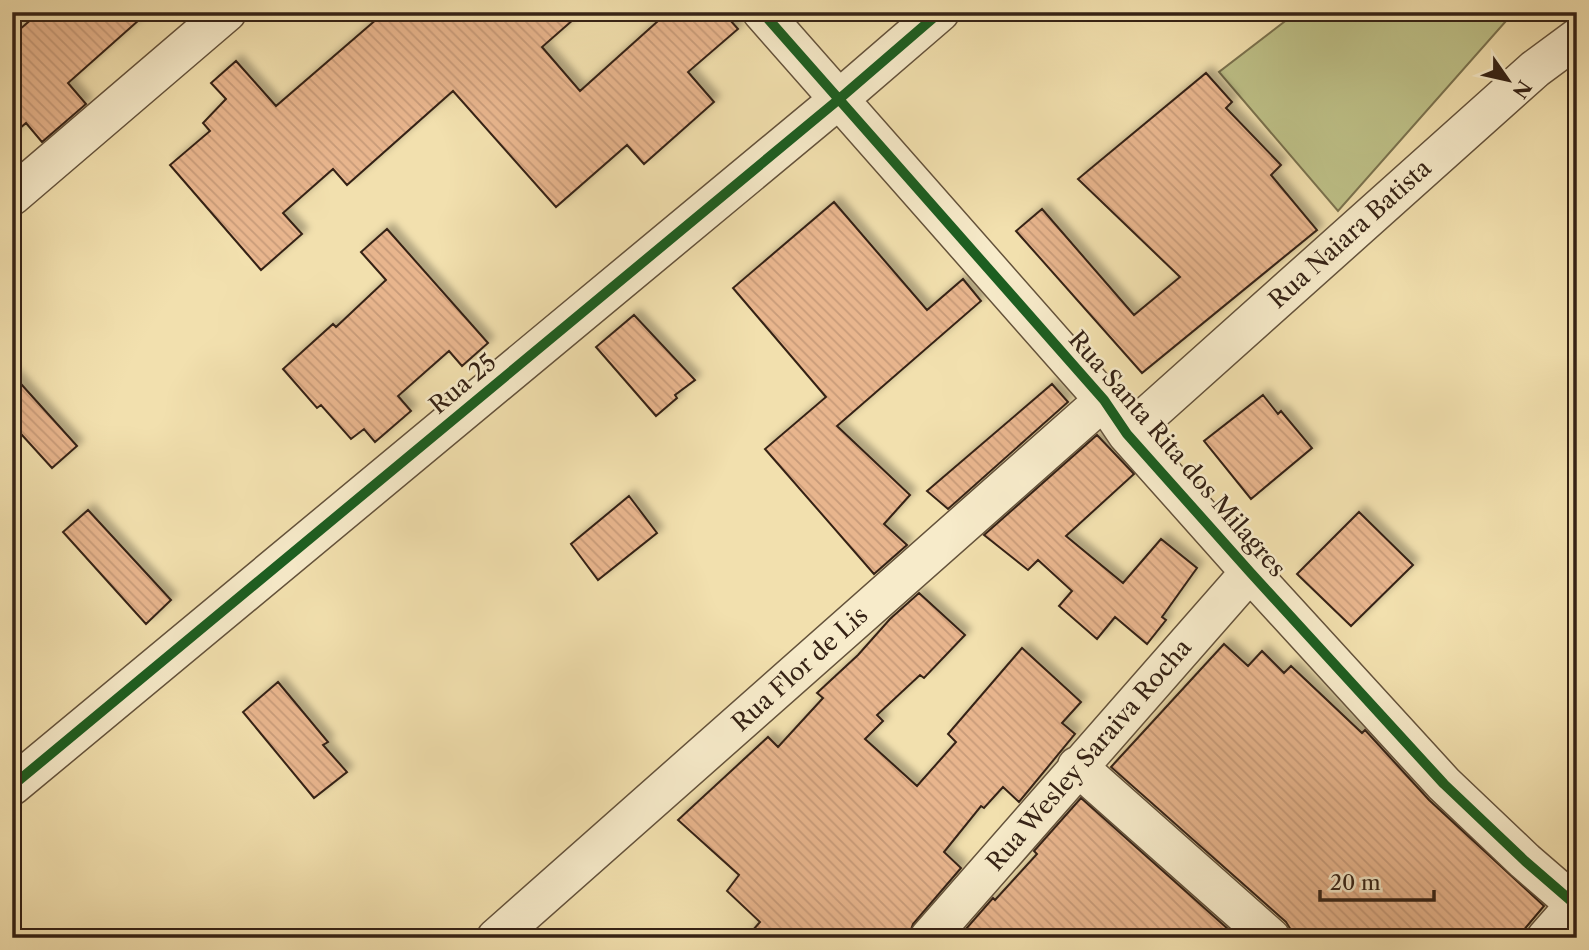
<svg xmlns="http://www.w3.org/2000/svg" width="1589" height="950" font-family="'Libre Caslon Text',serif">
  <defs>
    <pattern id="building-back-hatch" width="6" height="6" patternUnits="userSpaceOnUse" patternTransform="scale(1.75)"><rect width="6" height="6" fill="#e8b58d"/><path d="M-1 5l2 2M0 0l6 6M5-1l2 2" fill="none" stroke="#c89b79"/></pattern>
    <filter id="shadow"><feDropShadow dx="6" dy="-6" stdDeviation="3.5" flood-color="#0004"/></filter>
  </defs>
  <rect width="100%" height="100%" fill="#f2e0ae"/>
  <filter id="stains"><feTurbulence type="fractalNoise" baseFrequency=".00286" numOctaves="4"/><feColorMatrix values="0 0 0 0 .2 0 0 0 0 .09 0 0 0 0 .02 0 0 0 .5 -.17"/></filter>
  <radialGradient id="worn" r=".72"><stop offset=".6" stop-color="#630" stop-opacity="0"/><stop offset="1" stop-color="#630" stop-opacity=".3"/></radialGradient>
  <path fill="#bec188" stroke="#7a724e" stroke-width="2" d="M1297,12H1514L1338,211L1219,72Z"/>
  <path fill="url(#building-back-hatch)" stroke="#352215" stroke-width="2" filter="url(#shadow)" d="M40,12H148L68,83L86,104L42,142L26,123L12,135V36Z
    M385,12H582L542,47L580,91L668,12H723L738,29L688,72L714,102L644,164L627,145L556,207L453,91L347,185L333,169L283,213L302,234L261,270L170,165L210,131L203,123L226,99L211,83L236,61L276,106Z
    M1206,73L1232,102L1226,108L1281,165L1271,175L1317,230L1142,373L1016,231L1042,209L1134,315L1180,277L1078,179Z
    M834,202L927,310L963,279L981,301L837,426L910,495L884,524L907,545L874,574L765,449L826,397L733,288Z
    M387,229L488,343L462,366L449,351L398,396L411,411L375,442L364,429L351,439L321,405L317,408L283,369L333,324L336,327L386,280L361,252Z
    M634,315L695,380L675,395L677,398L656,416L596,347Z
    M12,374L77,446L52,468L12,424Z
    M1052,384L1068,402L948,509L927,491Z
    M1263,395L1278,414L1281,411L1312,448L1251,499L1204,441Z
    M1097,435L1134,474L1066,536L1123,583L1161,539L1197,568L1162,617L1166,620L1147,644L1115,617L1097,639L1059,606L1072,591L1038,560L1028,570L984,535Z
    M629,496L657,533L598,580L571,544Z
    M88,510L171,600L146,624L63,532Z
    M1359,512L1413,565L1351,626L1297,574Z
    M919,593L965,635L924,678L920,675L877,715L883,721L865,739L917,786L956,742L948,734L1022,648L1081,702L1062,723L1075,734L1019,802L1003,787L984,808L981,806L944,852L961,868L913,924L908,938H746L760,922L727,891L739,875L678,820L768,737L778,747L823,698L817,693L858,655L890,619Z
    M1224,644L1248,666L1262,651L1284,673L1291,666L1362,733L1365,730L1429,800L1544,906L1517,938H1292L1291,930L1286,922L1111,767Z
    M278,682L328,742L323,745L347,772L314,798L243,712Z
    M1081,798L1238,938H958L993,898L995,900L1037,854L1034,851Z"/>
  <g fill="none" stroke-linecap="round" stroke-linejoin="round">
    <g stroke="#64523b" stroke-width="41">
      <path id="minor" d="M762,12L1104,400L1127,434L1250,572L1444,784L1525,861L1577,906
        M12,196L227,12
        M1127,434L1535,69L1577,38
        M1077,766L1271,938
        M12,786L838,100L940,12
        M496,938L1104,400
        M929,938L1250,572
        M1546,938L1575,905"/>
    </g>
    <use href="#minor" stroke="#f7ebca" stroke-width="38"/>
    <g stroke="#f7ebca" stroke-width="15">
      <path id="cycleway" d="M762,12L1104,400L1127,434L1250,572L1444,784L1525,861L1577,906
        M12,786L838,100L940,12"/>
    </g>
    <use href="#cycleway" stroke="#1b5e20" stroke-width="10"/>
  </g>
  <g text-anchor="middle" stroke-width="5" stroke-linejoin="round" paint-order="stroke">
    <g font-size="24" fill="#352215" stroke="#f7ebca">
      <text transform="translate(1350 234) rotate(-42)" y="8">Rua Naiara Batista</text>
      <text transform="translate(463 384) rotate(-40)" y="8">Rua 25</text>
      <text transform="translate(1177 454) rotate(49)" y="8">Rua Santa Rita dos Milagres</text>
      <text transform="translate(800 669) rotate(-42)" y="8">Rua Flor de Lis</text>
      <text transform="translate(1089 755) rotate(-49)" y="8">Rua Wesley Saraiva Rocha</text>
    </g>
  </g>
  <rect width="1589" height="950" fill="none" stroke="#f2e0ae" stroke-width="42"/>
  <rect x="14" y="14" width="1561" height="922" fill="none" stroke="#352215" stroke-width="3.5"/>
  <rect x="21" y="21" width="1547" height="908" fill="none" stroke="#352215" stroke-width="2"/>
  <g transform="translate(1508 80) rotate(124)" stroke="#f7ebca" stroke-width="5" paint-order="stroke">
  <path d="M0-5L12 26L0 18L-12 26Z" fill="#352215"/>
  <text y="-10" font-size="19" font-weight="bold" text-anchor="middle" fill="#352215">N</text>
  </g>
  <path d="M1320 890v10h114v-10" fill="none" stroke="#352215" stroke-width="3.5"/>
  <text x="1330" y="890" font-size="21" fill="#352215" stroke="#f7ebca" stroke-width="5" paint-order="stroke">20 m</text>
  <rect width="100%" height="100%" filter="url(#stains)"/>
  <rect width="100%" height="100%" fill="url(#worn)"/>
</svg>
